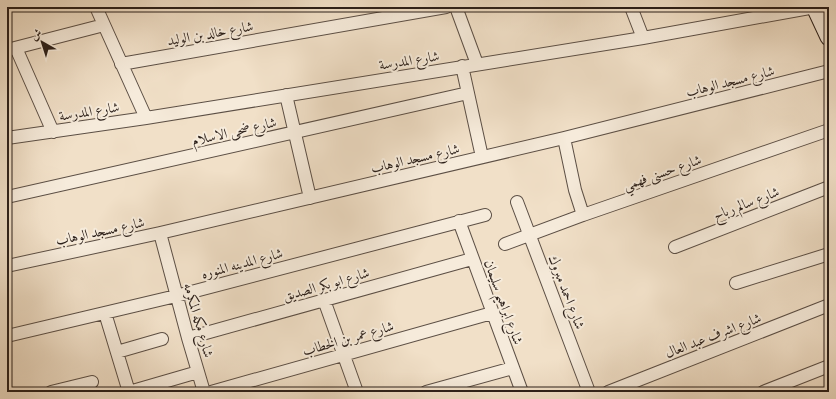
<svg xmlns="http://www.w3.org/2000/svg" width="836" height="399" font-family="'IM FELL Great Primer',Amiri,serif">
  <rect width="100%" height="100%" fill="#f1e0c8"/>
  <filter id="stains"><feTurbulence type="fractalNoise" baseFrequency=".005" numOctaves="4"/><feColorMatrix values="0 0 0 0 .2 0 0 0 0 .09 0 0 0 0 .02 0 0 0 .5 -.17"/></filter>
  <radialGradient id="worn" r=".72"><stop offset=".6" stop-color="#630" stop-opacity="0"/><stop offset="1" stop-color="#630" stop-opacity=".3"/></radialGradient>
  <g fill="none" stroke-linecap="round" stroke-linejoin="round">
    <g stroke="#5c4f45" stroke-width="14">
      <path id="street" d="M96,7L146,118
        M456,7L477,64
        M631,7L643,38
        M16,48L53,132
        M7,50L104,25
        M121,64L446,7
        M462,66L482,157
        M286,95L310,198
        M7,138L146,118L643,38L815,7
        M564,138L575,190L583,215
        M7,197L468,93
        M517,202L589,392
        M459,221L522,392
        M160,233L188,338L204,392
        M505,244L583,215L829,130
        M675,247L829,187
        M7,266L160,233L564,138L829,71
        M736,283L829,254
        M324,300L357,392
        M105,313L129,392L198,372
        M7,336L176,296L485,215
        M188,338L472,259
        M117,352L162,339
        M51,392L92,382
        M211,392L492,313
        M426,392L513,368
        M608,392L829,305
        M763,392L829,366"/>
    </g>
    <g stroke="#2b1f19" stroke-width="19">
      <path id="secondary" d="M815,7L829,37"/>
    </g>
    <use href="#street" stroke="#f6ebdb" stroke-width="12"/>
    <use href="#secondary" stroke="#f6ebdb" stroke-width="17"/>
  </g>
  <g text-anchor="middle" stroke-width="4" stroke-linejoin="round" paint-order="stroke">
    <g font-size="14" fill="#2b1f19" stroke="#f6ebdb">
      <text transform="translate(210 33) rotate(-10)" y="5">شارع خالد بن الوليد</text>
      <text transform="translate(409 60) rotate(-9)" y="5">شارع المدرسة</text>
      <text transform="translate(730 81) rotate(-14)" y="5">شارع مسجد الوهاب</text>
      <text transform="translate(89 111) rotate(-9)" y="5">شارع المدرسة</text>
      <text transform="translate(234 131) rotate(-13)" y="5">شارع ضحى الاسلام</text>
      <text transform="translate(415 158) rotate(-13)" y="5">شارع مسجد الوهاب</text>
      <text transform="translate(662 172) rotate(-19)" y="5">شارع حسنى فهمي</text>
      <text transform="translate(746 203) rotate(-21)" y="5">شارع سالم رباح</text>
      <text transform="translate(100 231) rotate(-12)" y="5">شارع مسجد الوهاب</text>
      <text transform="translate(242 263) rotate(-15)" y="5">شارع المدينه المنوره</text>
      <text transform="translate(326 284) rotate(-16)" y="5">شارع ابو بكر الصديق</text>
      <text transform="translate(567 292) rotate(69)" y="5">شارع احمد مبروك</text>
      <text transform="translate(504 302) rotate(70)" y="5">شارع ابراهيم سليمان</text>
      <text transform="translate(199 320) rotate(74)" y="5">شارع مكه المكرمه</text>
      <text transform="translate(713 335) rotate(-21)" y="5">شارع اشرف عبد العال</text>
      <text transform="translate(348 338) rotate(-16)" y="5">شارع عمر بن الخطاب</text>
    </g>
  </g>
  <rect width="836" height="399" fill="none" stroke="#f1e0c8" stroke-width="24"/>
  <rect x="8" y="8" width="820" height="383" fill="none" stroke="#2b1f19" stroke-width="2"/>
  <rect x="12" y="12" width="812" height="375" fill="none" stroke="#2b1f19"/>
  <g transform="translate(42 42) rotate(321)" stroke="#f6ebdb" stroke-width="3" paint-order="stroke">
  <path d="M0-3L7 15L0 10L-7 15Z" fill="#2b1f19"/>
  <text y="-6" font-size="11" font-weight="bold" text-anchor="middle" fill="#2b1f19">ش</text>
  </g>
  <rect width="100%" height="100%" filter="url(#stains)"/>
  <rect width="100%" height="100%" fill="url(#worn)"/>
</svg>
